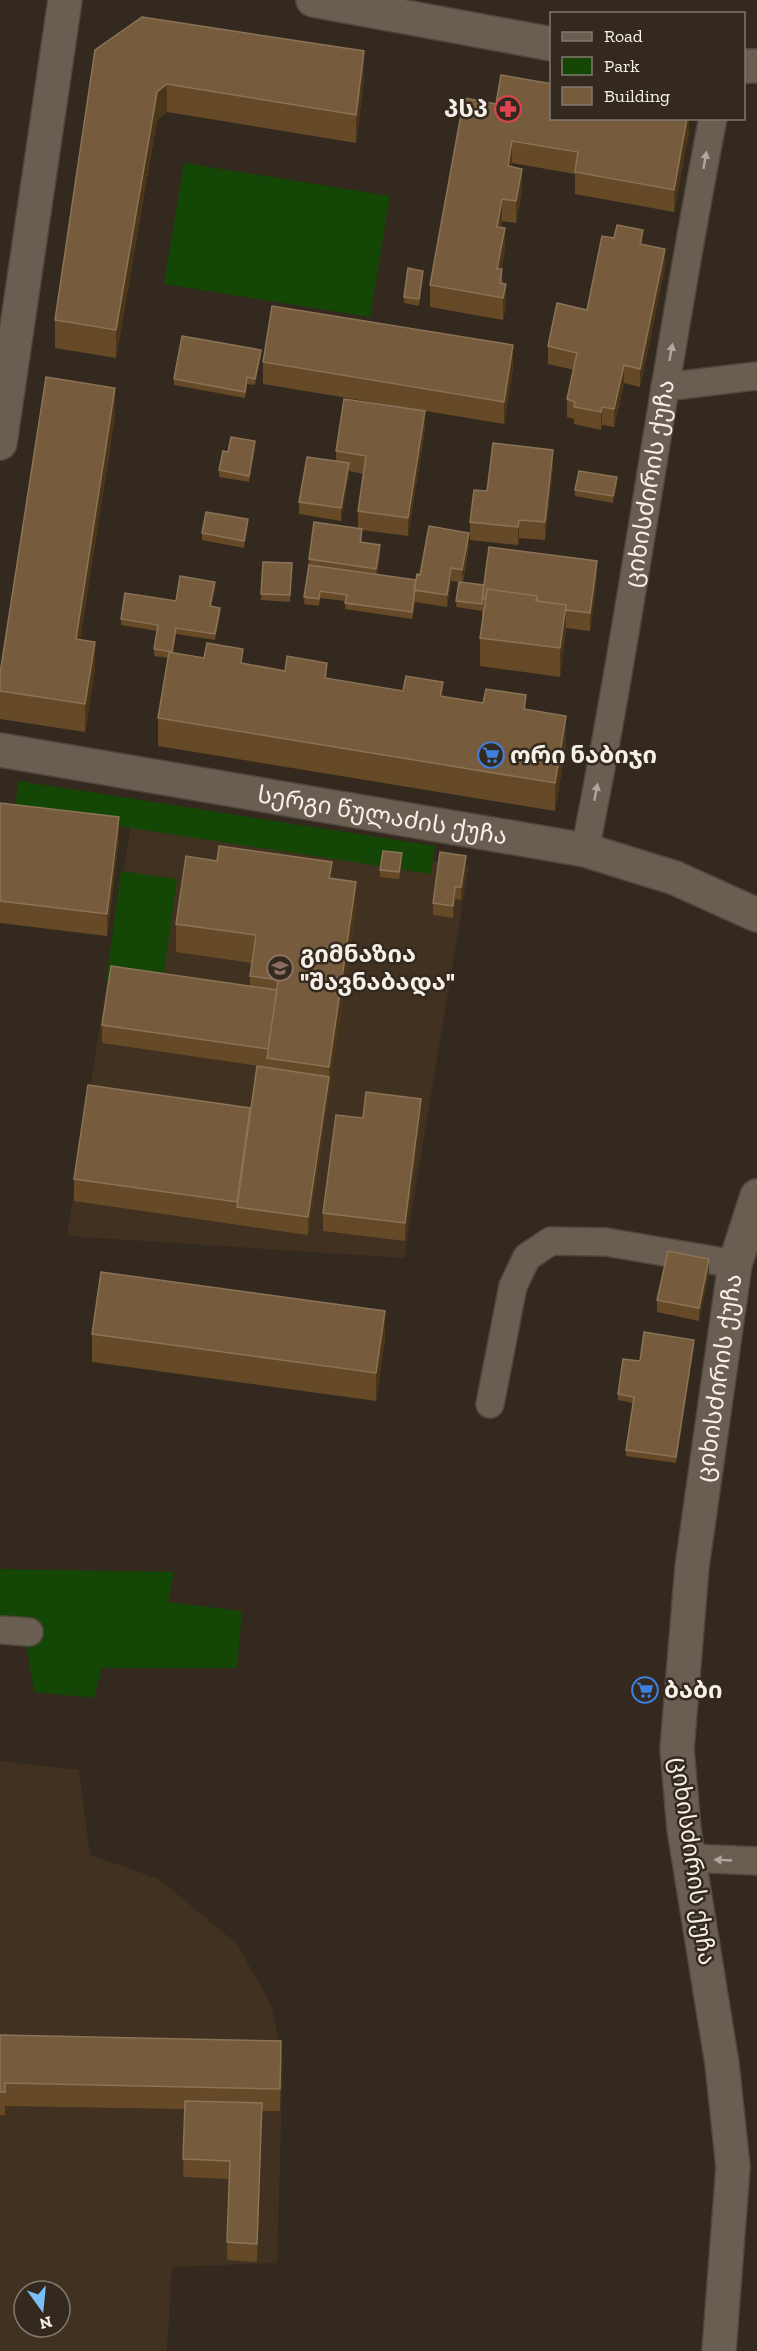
<svg xmlns="http://www.w3.org/2000/svg" width="757" height="2351" font-family="'Zilla Slab','Noto Sans Georgian',serif">
  <rect width="100%" height="100%" fill="#33291e"/>
  <path fill="#403121" fill-rule="evenodd" d="M132,819L469,866L404,1258L67,1236Z
    M0,1761L79,1770L90,1855L159,1879L237,1944L272,2007L283,2061L277,2263L172,2267L167,2351H0ZM24,2291H60V2327H24Z"/>
  <path fill="#144605" d="M184,163L390,196L370,317L164,284Z
    M19,781L435,846L431,874L14,810Z
    M121,871L177,879L162,988L106,981Z
    M0,1569L174,1572L168,1602L242,1611L237,1668H102L94,1698L34,1692L23,1625L0,1622Z"/>
  <g fill="none" stroke-linecap="round" stroke-linejoin="round">
    <g stroke="#50473d" stroke-width="30">
      <g id="street">
        <path d="M665,387L757,376"/>
        <path id="s1" d="M585,850C634,607 665,361 713,118"/>
        <path d="M490,1404L513,1286L527,1257L551,1241L606,1242L735,1264"/>
        <path d="M0,1630L29,1632"/>
        <path d="M690,1858L757,1861"/>
      </g>
    </g>
    <g stroke="#50473d" stroke-width="36">
      <g id="secondary">
        <path d="M313,0L552,44"/>
        <path d="M744,66H757"/>
        <path d="M0,443L65,0"/>
        <path id="s2" d="M0,750L585,850L675,878L757,915"/>
        <path id="s3" d="M719,2351L733,2167L722,2064L684,1829L677,1749L692,1567L735,1264L757,1196"/>
      </g>
    </g>
    <use href="#street" stroke="#6a5e52" stroke-width="27"/>
    <use href="#secondary" stroke="#6a5e52" stroke-width="33"/>
  </g>
  <path fill="#664a27" d="M95,50L364,79L356,143L167,112L157,120L116,358L55,348V320Z
    M496,104L689,118V131L674,212L575,194V174L512,163V167L522,191L516,223L502,221L501,227L505,250L501,269L506,306L503,320L430,307V285Z
    M643,244L665,267L640,387L624,383L614,427L602,425L601,430L574,424V419L567,417V399L574,370L548,364V346L587,310Z
    M423,277L419,306L404,303V297Z
    M261,356L255,385L247,384L245,398L174,385V379Z
    M263,362L513,368L504,424L263,384Z
    M115,416L80,639L95,670L85,732L0,719V674Z
    M425,429L408,536L362,530V542L380,557L377,575L416,580L420,575L469,546L463,582L484,585L597,579L590,631L566,628L560,677L480,666V638L483,617H482V611L456,607L459,582L451,581L447,607L415,602L412,619L345,609L346,601L320,598L319,606L304,604L309,559L358,528V511L364,474L349,471L341,521L299,514V502L336,461V451Z
    M255,447L249,482L219,477V470L228,452Z
    M553,467L545,540L519,538L518,545L470,540V522L487,491Z
    M617,484L613,503L575,496V490Z
    M248,526L244,548L202,540V533Z
    M263,562L292,563L290,602L261,600Z
    M215,588L211,607L220,615L215,640L176,634L173,653L243,663L327,679L403,691L526,710L566,744L555,811L158,746V718L168,658L154,656V649L157,631L121,625V619Z
    M0,803L119,839L107,936L0,923Z
    M402,860L399,879L380,877V870Z
    M466,868L461,900L455,899L453,918L433,915V903Z
    M332,878L356,910L308,1235L74,1201V1179L250,1114L267,1067L102,1043V1025L250,986V976L252,963L176,952V924Z
    M421,1117L405,1241L323,1231V1213L363,1118Z
    M709,1271L699,1321L657,1312V1300Z
    M92,1334L385,1339L376,1401L92,1362Z
    M694,1346L676,1463L626,1456V1450L633,1403L618,1400V1394L640,1361Z
    M0,2035L281,2041L280,2111H262L257,2262L227,2260L229,2179L183,2177L185,2109L5,2106V2115H0Z"/>
  <path fill="#4b361a" d="M364,51V79L356,143V115Z
    M167,84V112L157,120L116,358V330L157,92Z
    M687,118H689V131L674,212V190Z
    M512,141V163L508,189V166Z
    M522,169V191L516,223V201Z
    M502,199V221L497,249V227Z
    M505,228V250L497,291V269Z
    M643,230V248L640,244Z
    M665,249V267L640,387V369Z
    M423,271V277L419,306V299Z
    M506,284V306L503,320V298Z
    M513,345V368L504,424V402Z
    M261,350V356L255,385V379Z
    M624,365V383L614,427V409Z
    M115,388V416L76,667V639Z
    M602,407V425L601,430V412Z
    M425,411V429L408,536V518Z
    M255,441V447L249,482V476Z
    M553,450V467L545,540V522Z
    M349,463V476L341,521V508Z
    M617,477V484L613,503V496Z
    M248,519V526L244,548V541Z
    M519,520V538L518,545V527Z
    M469,533V546L462,583V570Z
    M380,545V557L376,582V569Z
    M597,561V579L590,631V613Z
    M451,568V581L447,607V595Z
    M215,582V588L210,613V606Z
    M566,605V633L560,677V648Z
    M220,608V615L215,640V634Z
    M176,628V634L172,658V652Z
    M95,642V670L85,732V704Z
    M327,663V691L325,678Z
    M443,682V710L440,696Z
    M526,695V723L524,709Z
    M566,716V744L555,811V783Z
    M119,817V839L107,936V914Z
    M466,856V868L461,900V887Z
    M332,862V890L329,878Z
    M356,882V910L308,1235V1217L329,1077V1067Z
    M455,887V899L453,918V906Z
    M421,1099V1117L405,1241V1223Z
    M709,1259V1271L699,1321V1308Z
    M385,1311V1339L376,1401V1373Z
    M694,1340V1346L676,1463V1457Z
    M262,2103V2121L257,2262V2244Z"/>
  <path fill="#765c3c" stroke="#8a7357" stroke-width="1.5" d="M142,17L364,51L356,115L167,84L157,92L116,330L55,320L95,50Z
    M501,75L552,84V118H687L674,190L575,172L578,152L512,141L508,166L522,169L516,201L502,199L497,227L505,228L497,269H502L500,283L506,284L503,298L430,285L464,98L496,104Z
    M617,225L643,230L640,244L665,249L640,369L624,365L614,409L602,407L601,412L574,407L575,402L567,399L577,353L548,346L557,303L587,310L602,236L614,238Z
    M408,268L423,271L419,299L404,297Z
    M272,306L513,345L504,402L263,362Z
    M182,336L261,350L255,379L247,377L245,392L174,379Z
    M46,377L115,388L76,639L95,642L85,704L0,691V674Z
    M344,399L425,411L408,518L358,511L366,456L336,451Z
    M231,437L255,441L249,476L219,470L223,451L228,452Z
    M493,443L553,450L545,522L519,520L518,527L470,522L474,490L487,491Z
    M307,457L349,463L341,508L299,502Z
    M579,471L617,477L613,496L575,490Z
    M206,512L248,519L244,541L202,533Z
    M314,522L362,529L360,542L380,545L376,569L309,559Z
    M429,526L469,533L462,570L451,568L447,595L414,590L417,574L420,575Z
    M489,547L597,561L590,613L566,610V605L537,601V596L487,589L486,599H482Z
    M263,562L292,563L290,595L261,594Z
    M309,565L416,580L412,612L345,603L347,595L320,591L319,599L304,597Z
    M180,576L215,582L210,606L220,608L215,634L176,628L172,652L154,649L158,625L121,619L125,593L176,601Z
    M459,582L484,585L482,604L456,601Z
    M487,589L537,596L536,601L566,605L560,648L480,638Z
    M207,643L243,649L241,663L285,671L287,656L327,663L325,678L403,691L406,676L443,682L440,696L483,703L486,689L526,695L524,709L566,716L555,783L158,718L169,652L204,658Z
    M0,803L119,817L107,914L0,901Z
    M219,846L332,862L329,878L356,882L329,1067L267,1058L278,980L250,976L256,935L176,924L186,856L217,861Z
    M383,851L402,853L399,872L380,870Z
    M440,852L466,856L461,887H455L453,906L433,903Z
    M111,966L277,990L268,1049L102,1025Z
    M257,1066L329,1077L308,1217L237,1207Z
    M88,1085L250,1108L237,1202L74,1179Z
    M366,1092L421,1099L405,1223L323,1213L336,1115L363,1118Z
    M668,1251L709,1259L699,1308L657,1300Z
    M101,1272L385,1311L376,1373L92,1334Z
    M644,1332L694,1340L676,1457L626,1450L634,1397L618,1394L623,1359L640,1361Z
    M0,2035L281,2041L280,2089L5,2083V2092H0Z
    M185,2101L262,2103L257,2244L227,2242L230,2161L183,2159Z"/>
  <defs><path id="oneway-solid" d="M-6-.8H1V-3.2L6.5 0L1 3.2V.8H-6Z" transform="scale(1.5)"/></defs>
  <g fill="#b0a79e">
    <use href="#oneway-solid" transform="translate(705 160) rotate(-80)"/>
    <use href="#oneway-solid" transform="translate(671 352) rotate(-80)"/>
    <use href="#oneway-solid" transform="translate(596 792) rotate(-79)"/>
    <use href="#oneway-solid" transform="translate(723 1860) rotate(-177)"/>
  </g>
  <defs>
    <g id="pharmacy-ring" transform="scale(1.35)"><circle r="9.5" fill="#33291e" stroke="#e0444e" stroke-width="1.5"/><path d="M-2-6h4v4h4v4h-4v4h-4v-4h-4v-4h4Z" fill="#e0444e"/></g>
    <g id="supermarket-ring" transform="scale(1.35)"><circle r="9.5" fill="#33291e" stroke="#3f7fe0" stroke-width="1.5"/><path d="M-6-5.5h2.5l.6 2H6L4.5 2H-2.5L-4.4-4H-6ZM-1.5 3.2a1.3 1.3 0 1 0 .1 0ZM3 3.2a1.3 1.3 0 1 0 .1 0Z" fill="#3f7fe0"/></g>
    <g id="school-ring" transform="scale(1.35)"><circle r="9.5" fill="#33291e" stroke="#8d6e63" stroke-width="1.5"/><path d="M0-5L7-2L0 1L-7-2ZM-4 1L0 2.5L4 1V4Q0 6-4 4Z" fill="#8d6e63"/></g>
  </defs>
  <g fill-rule="evenodd">
    <use href="#pharmacy-ring" x="508" y="109"/>
    <use href="#supermarket-ring" x="491" y="755"/>
    <use href="#school-ring" x="280" y="968"/>
    <use href="#supermarket-ring" x="645" y="1690"/>
  </g>
  <g text-anchor="middle" stroke-width="5" stroke-linejoin="round" paint-order="stroke">
    <g font-size="24" font-weight="bold" fill="#f7f0e9" stroke="#33291e" text-anchor="start">
      <text x="488" y="117" text-anchor="end">პსპ</text>
      <text x="510" y="763">ორი ნაბიჯი</text>
      <text x="300" y="962">გიმნაზია<tspan x="300" dy="28">"შავნაბადა"</tspan></text>
      <text x="664" y="1698">ბაბი</text>
    </g>
    <g font-size="24" fill="#f7f0e9" stroke="#33291e">
      <text dy="8" stroke="none"><textPath href="#s1" startOffset="372">ციხისძირის ქუჩა</textPath></text>
      <text dy="8" stroke="none"><textPath href="#s2" startOffset="388">სერგი წულაძის ქუჩა</textPath></text>
      <text dy="8" stroke="none"><textPath href="#s3" startOffset="980">ციხისძირის ქუჩა</textPath></text>
      <text transform="translate(693 1861) rotate(82)" y="8">ციხისძირის ქუჩა</text>
    </g>
  </g>
  <rect x="550" y="12" width="195" height="108" fill="#33291e" stroke="#81796f" stroke-width="1.5"/>
  <rect x="562" y="32" width="30" height="9" fill="#6a5e52" stroke="#81796f" stroke-width="1.5"/>
  <text x="604" y="42" font-size="18" fill="#f7f0e9">Road</text>
  <rect x="562" y="57" width="30" height="18" fill="#144605" stroke="#81796f" stroke-width="1.5"/>
  <text x="604" y="72" font-size="18" fill="#f7f0e9">Park</text>
  <rect x="562" y="87" width="30" height="18" fill="#765c3c" stroke="#81796f" stroke-width="1.5"/>
  <text x="604" y="102" font-size="18" fill="#f7f0e9">Building</text>
  <g transform="translate(42 2309) rotate(165)"><circle r="28" fill="#33291e" stroke="#81796f" stroke-width="1.5"/>
  <path d="M0-4.5L10 22L0 15L-10 22Z" fill="#7abff8"/>
  <text y="-9" font-size="16" font-weight="bold" text-anchor="middle" fill="#f7f0e9">N</text>
  </g>
</svg>
